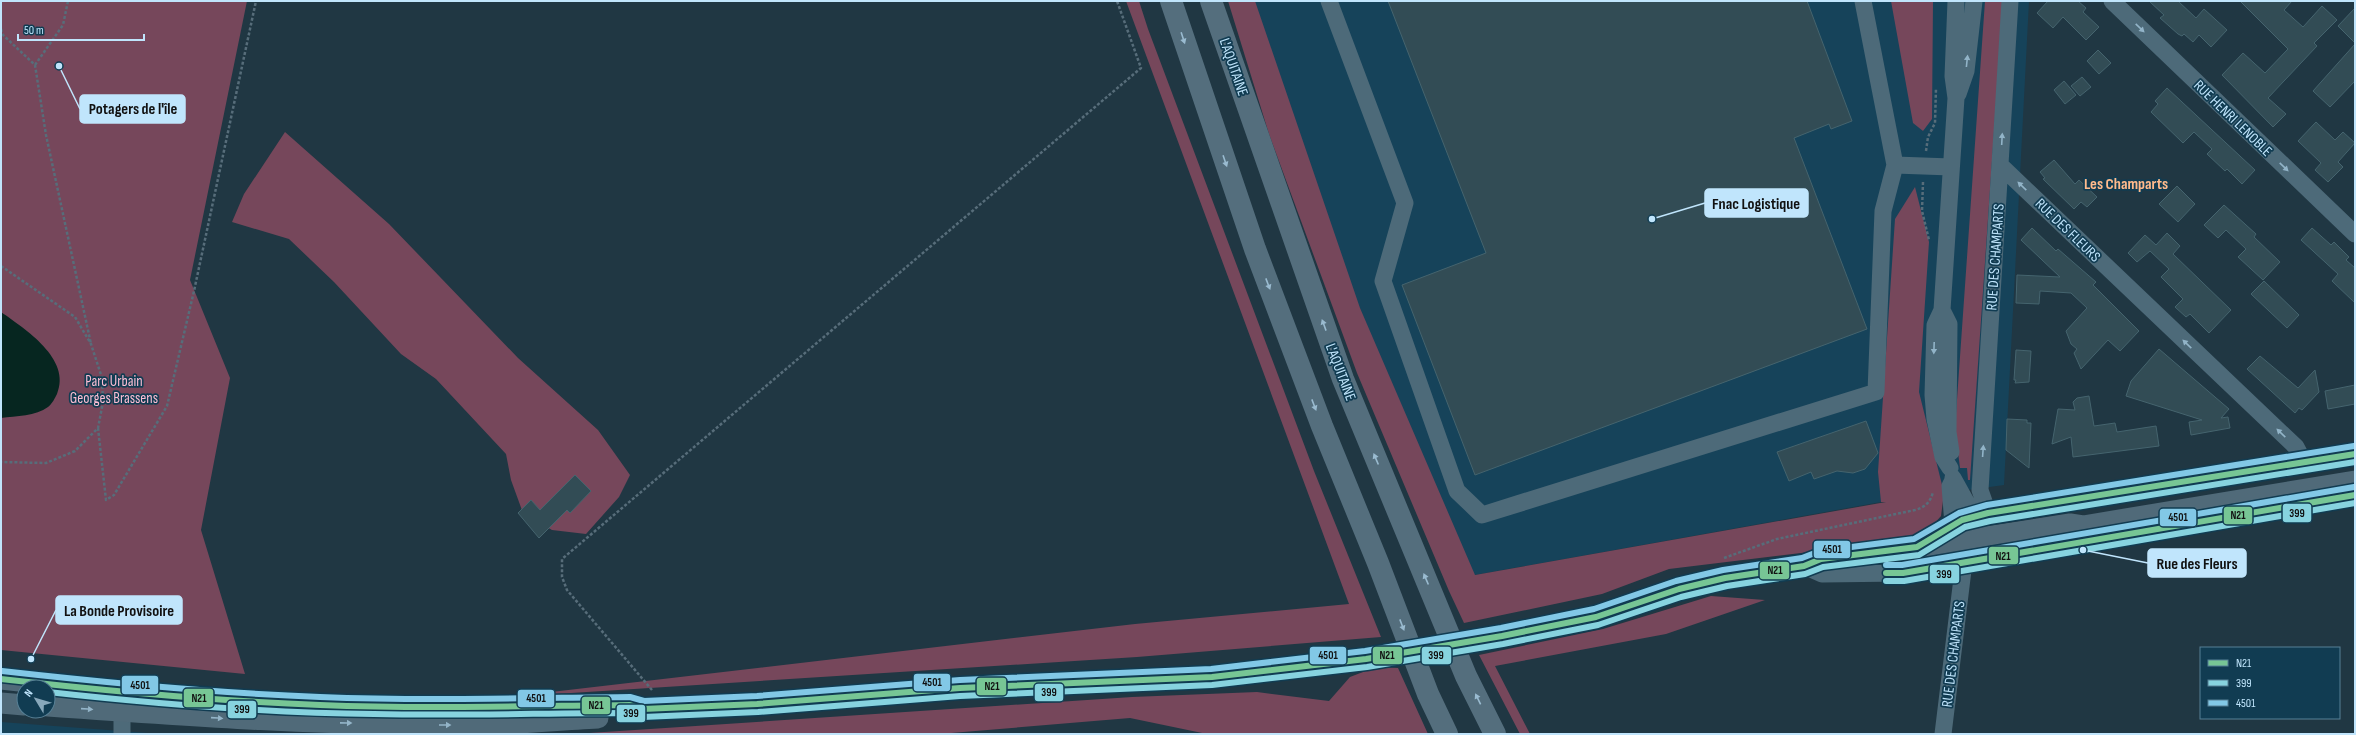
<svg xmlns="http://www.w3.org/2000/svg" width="2356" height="735" font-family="'Sofia Sans Condensed',sans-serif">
  <rect width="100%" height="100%" fill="#203743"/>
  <path fill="#16435a" d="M1246,1H2029L2004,485L1881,502L1458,578L1439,503L1272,93Z
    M1,722L161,734H1Z"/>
  <path fill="#76475b" d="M1,1H247L190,280L230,378L201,530L245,674L1,650Z
    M1126,1H1139L1148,29L1314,471L1381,637L1137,657L508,697L1135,624L1349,604Z
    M1228,1H1255L1360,308L1475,575L1886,502H1881L1878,472L1895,219L1915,187L1929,242L1919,392L1944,493L1941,516L1927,532L1901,541L1669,569L1602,594L1464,623L1449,591L1357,373L1269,134Z
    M1891,1H1933L1932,119L1923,131L1913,123Z
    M1985,1H2003L1970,480H1968L1967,468H1960L1955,428Z
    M285,132L389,224L518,358L598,430L630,475L619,497L586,534L552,530L523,513L511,480L506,454L436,379L401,354L334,282L289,239L232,222L244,194Z
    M1711,596L1765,600L1666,634L1495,666L1530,734H1520L1479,655L1603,629Z
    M1376,667L1398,668L1428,734H1207L1130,718L939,734H574L1132,697L1257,692L1329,701L1350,677Z"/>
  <path fill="#062620" d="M1,312C25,329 72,359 57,394C55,398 52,404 48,407C36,416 16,416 1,418Z"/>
  <path fill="#324c55" stroke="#45646e" d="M1388,1H1807L1852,121L1831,129L1829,124L1794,138L1867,329L1475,475L1402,285L1486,253Z
    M2048,1H2078L2086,8L2083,12L2099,27L2086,40L2063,17L2053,28L2037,13Z
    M2149,1H2178L2196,18L2204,9L2227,30L2211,47L2199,35L2193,42L2184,34L2182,36L2178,34L2160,18L2164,15Z
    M2240,1H2292L2284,10L2303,27L2322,6L2337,20L2314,43L2317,46L2268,98L2286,114L2273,127L2222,75L2243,53L2265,73L2288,49Z
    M2355,8V43L2338,26Z
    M2355,44V81L2330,107L2313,91Z
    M2098,50L2111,63L2099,74L2087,61Z
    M2082,77L2091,87L2080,96L2071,86Z
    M2064,81L2076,95L2065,104L2054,90Z
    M2167,88L2255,170L2242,184L2227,169L2225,171L2207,154L2212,149L2194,132L2183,143L2151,112L2158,104L2155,101Z
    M2316,122L2335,140L2343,132L2355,143L2338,162L2343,167L2328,182L2315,170L2321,163L2298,141Z
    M2054,160L2075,184L2079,180L2097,197L2087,207L2081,202L2074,209L2043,179L2045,178L2040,172Z
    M2177,186L2195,204L2178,222L2159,204Z
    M2224,205L2256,234L2254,237L2280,262L2263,280L2238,257L2246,249L2226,230L2218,238L2204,225Z
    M2032,228L2056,251L2058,249L2096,282L2093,285L2139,331L2120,351L2108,340L2081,369L2074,353L2077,349L2071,344L2066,331L2087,308L2071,293L2040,291L2039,304L2016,303L2017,275L2060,277L2021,240Z
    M2312,228L2331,245L2334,242L2349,257L2346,260L2355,268V303L2332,281L2338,274L2301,240Z
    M2167,233L2180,246L2173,254L2231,310L2209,333L2190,314L2186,317L2175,307L2183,299L2161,277L2169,269L2150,251L2137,262L2128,253L2145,235L2156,245Z
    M2264,281L2299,315L2287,328L2251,294Z
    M2159,349L2229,409L2221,418L2228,417L2230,428L2191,435L2189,422L2202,420L2126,396L2131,381Z
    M2016,350L2031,351L2029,382L2015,383L2016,380H2014Z
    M2260,356L2298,388L2315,370L2319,392L2302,410L2299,408L2295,413L2247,369Z
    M2355,385V404L2328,409L2325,391Z
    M2089,396L2094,426L2115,423L2117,432L2156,426L2159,446L2073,457L2071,437L2052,444L2058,409L2075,410L2073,402L2077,398Z
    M2007,419L2027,420V423H2031L2029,468L2006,450Z
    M1866,421L1878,453L1865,469L1853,473L1837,471L1814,479L1811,472L1789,481L1777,452Z
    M575,475L591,491L570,513L567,510L539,538L518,513L531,500L540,510Z"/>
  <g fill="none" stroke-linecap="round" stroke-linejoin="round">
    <path stroke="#576d7a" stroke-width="2.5" stroke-dasharray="3 2" stroke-linecap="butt" d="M1,29L3,35L35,65L46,135L91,344
      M35,65L63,25L68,1
      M1926,151L1928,137L1935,123L1936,88
      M1923,182L1922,211L1929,240
      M1,266L75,317L91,344L102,378L103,402L98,428L75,451L46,463L1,462
      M98,428L106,500L114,495L167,406L194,291L256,1
      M1724,558L1777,539L1915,510C1925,507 1930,503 1933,492
      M652,690L567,590L562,577V559L1141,68L1117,1"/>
    <path stroke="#4d6a79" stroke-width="17" d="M1329,1L1405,203L1383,281L1457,491L1482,515L1876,392L1883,211L1895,165L1863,1
      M2112,1L2355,234
      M1958,94L1966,71L1974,1
      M1895,165L1951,167
      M2001,166L2296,447L2305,464
      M1942,310L1949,324L1948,432L1951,452
      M1950,468L1943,457L1935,419L1933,395L1935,325L1942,310L1956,98L1953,76L1956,1
      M1953,478L1974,516L1981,523
      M1988,513L1980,490L2010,1
      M1917,547L1962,520L1988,513L2355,454
      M1804,566L1822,574L1903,573L2355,495
      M122,711V734
      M1943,734L1964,562L1953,525L1950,486L1953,480"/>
    <path stroke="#506a79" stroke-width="21" d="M1,679C142,695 285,707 427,707C495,708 562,705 630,705L643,709L757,704L960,688L1212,677L1366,659L1502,636L1596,617L1679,589L1725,578L1804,566L1821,559L1935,545L2070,524L2083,526L2355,481
      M1,703L24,705
      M48,706C190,716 332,726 474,725C515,724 557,720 598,718"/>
    <path stroke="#546e7d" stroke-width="22" d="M1171,1L1255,249L1322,426L1378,563L1428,694L1447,734
      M1211,1L1343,379L1466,676L1495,734"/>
    <g stroke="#113c52" stroke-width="9">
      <path id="bus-1" d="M1886,573H1903L2355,495
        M1,679C107,691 213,701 320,705C423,709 527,706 630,705L643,709L757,704L960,688L1212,677L1366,659L1502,636L1596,617L1679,589L1725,578L1804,566L1821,559L1917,547L1962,520L1988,513L2355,454"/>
    </g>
    <g stroke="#113c52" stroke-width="9">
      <path id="bus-2" d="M1886,581H1904L2355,503
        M48,692C156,704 265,713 374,714C459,716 544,713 629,713L643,717L758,712L960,696L1212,685L1367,667L1503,644L1598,625L1681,597L1727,586L1805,574L1823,567L1919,555L1965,527L1990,521L2355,462"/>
    </g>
    <g stroke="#113c52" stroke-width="9">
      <path id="bus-3" d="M1886,565H1902L2354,487
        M2,671C108,683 214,693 320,697C423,701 527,698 630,697L644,701L757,696L960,680L1211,669L1365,651L1501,628L1594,609L1676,581L1723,570L1802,558L1820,551L1914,539L1959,513L1987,505L2354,446"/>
    </g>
    <use href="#bus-1" stroke="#77c695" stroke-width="6"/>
    <use href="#bus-2" stroke="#87d3df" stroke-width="6"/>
    <use href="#bus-3" stroke="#82c8e6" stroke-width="6"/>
  </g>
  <defs><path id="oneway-solid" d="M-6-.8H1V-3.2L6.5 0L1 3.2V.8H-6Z"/></defs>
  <g fill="#92b4c8">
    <use href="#oneway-solid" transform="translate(2140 28) rotate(44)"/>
    <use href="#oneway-solid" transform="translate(1967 61) rotate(-84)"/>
    <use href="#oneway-solid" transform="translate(2002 139) rotate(-87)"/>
    <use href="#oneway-solid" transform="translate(2284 167) rotate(44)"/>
    <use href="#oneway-solid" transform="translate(2022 186) rotate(-136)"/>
    <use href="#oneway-solid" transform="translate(2187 344) rotate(-136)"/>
    <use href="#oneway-solid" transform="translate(1934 348) rotate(92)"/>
    <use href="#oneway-solid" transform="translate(2281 433) rotate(-136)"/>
    <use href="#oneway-solid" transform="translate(1983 451) rotate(-86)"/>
  </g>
  <g fill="#9abbd0">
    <use href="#oneway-solid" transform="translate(1183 38) rotate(72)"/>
    <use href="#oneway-solid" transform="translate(1225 161) rotate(71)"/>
    <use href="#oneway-solid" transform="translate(1268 284) rotate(69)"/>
    <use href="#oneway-solid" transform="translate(1324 325) rotate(-110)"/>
    <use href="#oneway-solid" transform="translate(1314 405) rotate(69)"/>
    <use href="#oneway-solid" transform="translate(1376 459) rotate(-113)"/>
    <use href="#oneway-solid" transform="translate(1426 579) rotate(-113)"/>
    <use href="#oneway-solid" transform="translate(1402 625) rotate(69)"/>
    <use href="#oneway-solid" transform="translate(1478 699) rotate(-116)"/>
  </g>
  <g fill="#93b4c8">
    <use href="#oneway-solid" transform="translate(87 709) rotate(4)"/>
    <use href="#oneway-solid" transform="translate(217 718) rotate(4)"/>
    <use href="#oneway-solid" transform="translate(346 723) rotate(1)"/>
    <use href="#oneway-solid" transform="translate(445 725)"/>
  </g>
  <g text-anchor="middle" stroke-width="3.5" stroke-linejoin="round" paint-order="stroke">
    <g font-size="15" fill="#c0e5fc" stroke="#113c52">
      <text transform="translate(1234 67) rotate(71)" y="5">L'AQUITAINE</text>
      <text transform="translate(2233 118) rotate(44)" y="5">RUE HENRI LENOBLE</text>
      <text transform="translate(2068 230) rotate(44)" y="5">RUE DES FLEURS</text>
      <text transform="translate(1995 257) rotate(-86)" y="5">RUE DES CHAMPARTS</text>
      <text transform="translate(1341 372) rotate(69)" y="5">L'AQUITAINE</text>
      <text transform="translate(1953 654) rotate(-83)" y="5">RUE DES CHAMPARTS</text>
    </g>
    <g font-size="15" fill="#fdbed4" stroke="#113c52">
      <text x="114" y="386">Parc Urbain<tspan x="114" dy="17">Georges Brassens</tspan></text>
    </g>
    <g font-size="16" font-weight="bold" fill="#ffbb8c" stroke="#113c52">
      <text x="2126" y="189">Les Champarts</text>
    </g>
  </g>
  <path fill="none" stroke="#c0e5fc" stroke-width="1.5" d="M59 66L80 109M1652 219L1705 203M2083 550L2148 563M31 659L56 610"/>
  <g fill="#c0e5fc" stroke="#113c52" stroke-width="1.5">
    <circle cx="59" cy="66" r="4"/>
    <circle cx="1652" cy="219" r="4"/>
    <circle cx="2083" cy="550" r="4"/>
    <circle cx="31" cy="659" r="4"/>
  </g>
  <g fill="#c0e5fc" stroke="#c0e5fc" stroke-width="1.5">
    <rect x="80" y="95" width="105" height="28" rx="4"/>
    <rect x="1705" y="189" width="103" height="28" rx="4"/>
    <rect x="2148" y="549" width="98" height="28" rx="4"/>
    <rect x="56" y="596" width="126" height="28" rx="4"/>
  </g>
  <g font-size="16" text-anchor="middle" font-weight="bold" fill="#111">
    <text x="133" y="114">Potagers de l'île</text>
    <text x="1756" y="209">Fnac Logistique</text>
    <text x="2197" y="569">Rue des Fleurs</text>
    <text x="119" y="616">La Bonde Provisoire</text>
  </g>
  <g stroke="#113c52" stroke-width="1.5">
    <rect x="2282" y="503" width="30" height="20" rx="4" fill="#87d3df"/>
    <rect x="2223" y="506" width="30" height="19" rx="4" fill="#77c695"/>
    <rect x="2159" y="508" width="38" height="19" rx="4" fill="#82c8e6"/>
    <rect x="1813" y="540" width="38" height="19" rx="4" fill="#82c8e6"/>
    <rect x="1988" y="546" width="31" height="19" rx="4" fill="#77c695"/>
    <rect x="1759" y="561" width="31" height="19" rx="4" fill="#77c695"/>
    <rect x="1929" y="564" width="31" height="20" rx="4" fill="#87d3df"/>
    <rect x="1421" y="646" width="31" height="19" rx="4" fill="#87d3df"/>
    <rect x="1309" y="646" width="38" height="19" rx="4" fill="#82c8e6"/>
    <rect x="1372" y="646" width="31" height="19" rx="4" fill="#77c695"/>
    <rect x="913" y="673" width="38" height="19" rx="4" fill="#82c8e6"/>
    <rect x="121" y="675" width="38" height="20" rx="4" fill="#82c8e6"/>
    <rect x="976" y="677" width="31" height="19" rx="4" fill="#77c695"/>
    <rect x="1034" y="683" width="30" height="19" rx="4" fill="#87d3df"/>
    <rect x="183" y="688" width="31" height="20" rx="4" fill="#77c695"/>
    <rect x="517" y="689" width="38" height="19" rx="4" fill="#82c8e6"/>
    <rect x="581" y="696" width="30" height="19" rx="4" fill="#77c695"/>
    <rect x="227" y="700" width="30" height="19" rx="4" fill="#87d3df"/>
    <rect x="616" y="704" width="30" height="19" rx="4" fill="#87d3df"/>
  </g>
  <g font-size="11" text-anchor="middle" font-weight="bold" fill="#111">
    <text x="2297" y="517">399</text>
    <text x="2238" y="519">N21</text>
    <text x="2178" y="521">4501</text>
    <text x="1832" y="553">4501</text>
    <text x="2003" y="560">N21</text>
    <text x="1775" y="574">N21</text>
    <text x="1944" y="578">399</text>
    <text x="1436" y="659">399</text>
    <text x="1328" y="659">4501</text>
    <text x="1387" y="659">N21</text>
    <text x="932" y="686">4501</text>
    <text x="140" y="689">4501</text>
    <text x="992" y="690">N21</text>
    <text x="1049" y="696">399</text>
    <text x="199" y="702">N21</text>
    <text x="536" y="702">4501</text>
    <text x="596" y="709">N21</text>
    <text x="242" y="713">399</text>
    <text x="631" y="717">399</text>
  </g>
  <rect width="2356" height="735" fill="none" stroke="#c0e5fc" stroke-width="4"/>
  <rect x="2200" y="647" width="140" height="72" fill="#113c52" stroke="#578096"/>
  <rect x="2208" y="660" width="20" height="6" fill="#77c695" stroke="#578096"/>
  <text x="2236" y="667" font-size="12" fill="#c0e5fc">N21</text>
  <rect x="2208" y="680" width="20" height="6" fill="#87d3df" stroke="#578096"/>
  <text x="2236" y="687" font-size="12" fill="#c0e5fc">399</text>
  <rect x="2208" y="700" width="20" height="6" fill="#82c8e6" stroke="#578096"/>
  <text x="2236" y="707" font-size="12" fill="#c0e5fc">4501</text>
  <g transform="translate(36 699) rotate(308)"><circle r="19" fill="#113c52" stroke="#578096"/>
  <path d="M0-3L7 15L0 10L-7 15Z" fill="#88a8bb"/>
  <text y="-6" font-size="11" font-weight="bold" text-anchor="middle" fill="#c0e5fc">N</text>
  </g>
  <path d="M18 34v6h126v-6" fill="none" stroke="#c0e5fc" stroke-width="2"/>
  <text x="24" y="34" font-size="12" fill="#c0e5fc" stroke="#113c52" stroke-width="3" paint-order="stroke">50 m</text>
</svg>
